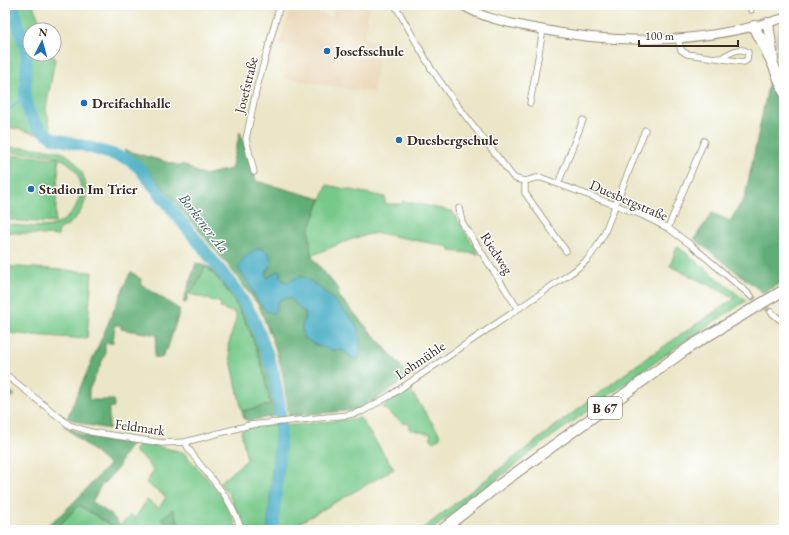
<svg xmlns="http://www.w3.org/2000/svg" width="789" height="535" font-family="'EB Garamond',serif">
  <rect width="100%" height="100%" fill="#fff"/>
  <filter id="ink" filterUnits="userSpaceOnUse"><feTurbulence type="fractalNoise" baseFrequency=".025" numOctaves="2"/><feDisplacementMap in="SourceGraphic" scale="8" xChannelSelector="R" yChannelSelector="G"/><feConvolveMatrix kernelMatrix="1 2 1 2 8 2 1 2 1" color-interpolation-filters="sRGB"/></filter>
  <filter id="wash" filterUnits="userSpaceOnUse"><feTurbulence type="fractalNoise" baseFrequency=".012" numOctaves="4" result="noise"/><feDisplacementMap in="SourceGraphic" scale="16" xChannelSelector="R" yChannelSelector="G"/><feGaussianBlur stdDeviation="0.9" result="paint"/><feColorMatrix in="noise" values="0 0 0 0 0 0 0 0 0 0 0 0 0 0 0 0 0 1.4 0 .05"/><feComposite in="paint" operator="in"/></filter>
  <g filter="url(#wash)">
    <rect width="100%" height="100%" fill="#ebe6c8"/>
    <path fill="#ead9ba" d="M335,5H370L365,39L376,41V44L380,45L373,93L283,78L289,54L287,47L280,43L291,6L332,16Z"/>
    <path fill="#cac3b8" d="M784,26V75L777,55L775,44L777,31Z"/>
    <path fill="#77c98a" stroke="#597a54" d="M5,5H33L43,30H30V54H53L55,59L46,109L53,138L5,126Z
      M5,147C19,148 49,147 61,152C83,161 94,192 80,212C75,220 67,226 59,230L58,236L5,232V224C16,225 45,229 55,225C84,213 92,171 59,158L55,223L5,220V155L59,158L50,155L5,152Z
      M327,185L385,197V204H402L403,201L452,211L479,254L450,251V247L378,233C354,236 333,247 311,256L309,230Z
      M677,246L746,301L685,341L543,443L432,530H421L546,433L642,361L735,298L670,266Z
      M5,266L92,272L87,339L5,333Z
      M205,266C235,293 253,333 264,372C267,383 268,394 270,405L242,411L228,346L236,319V313L220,308L221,303L190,294L196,286Z
      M5,387L15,395L5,402Z
      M409,388L441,436L434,442L430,438L431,434L409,429L410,424L403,423L382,407Z
      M360,418L394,469L287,530H277L284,456L285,426Z
      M275,424V436L267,530H245L228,493L219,483L247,460L241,431L249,428Z
      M140,443L183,452L219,492L226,502L238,530H181L173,509L162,520L165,523L161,530H122L120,525L130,515L135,518L147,500L159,508L166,497L146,483L154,470L148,465V462L134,451Z
      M78,505L112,526L105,530H55Z"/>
    <path fill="#61ad76" stroke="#4e6c4a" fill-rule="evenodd" d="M770,77L784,108V281L763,293L694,239L712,213L730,221L745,197Z
      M240,132L256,181L321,199L309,230L311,256L340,291L337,294L410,376L368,405L357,410L289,416L283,375L275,347L259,306L228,265L148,170L124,150L181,166L182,164L203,175L231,169ZM271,264L265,274L266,277H280L283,281L289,282L360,339L361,356L359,360L351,357L342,350H333L302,327L306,314C294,305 292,291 277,302L276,309L254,295L249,283Z
      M196,263C201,265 208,266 213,269C218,271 223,280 227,285C256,324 270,368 275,416L248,421L244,419L242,411L270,405C262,355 244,302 206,266L196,286L188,295L186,303L183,302Z
      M130,273H133L142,280L141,284L180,310L167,350L165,349L162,358L154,357L157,335L121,329V325H115L113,343H105V355L89,390V400H114V407L109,408V429L88,425L67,418Z
      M63,425L85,436L133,442L123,456L118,468L101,486L92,502C103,509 117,517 122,530H114L112,526L79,505L55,530H38C62,519 90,484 109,465Z
      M173,509L181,530H161L165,523L161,519Z"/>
    <path fill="#46adc5" stroke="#406c72" d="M260,248L269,253C274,269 266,266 266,277L268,278L277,271L280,272V277L283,281L289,282C294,279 298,276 303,277C313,279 353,317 357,327C360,333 362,355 358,360L351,357L342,350H333L318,346L304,338L302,327L306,314C294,305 292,291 277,302L276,309L273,313L266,311L254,295L249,283L238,269C242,258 249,252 260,248Z"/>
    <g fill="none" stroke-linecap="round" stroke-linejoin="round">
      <path stroke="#46adc5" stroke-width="2" d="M5,113L25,96"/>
      <path stroke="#46adc5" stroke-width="12" d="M13,5L27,55L25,96L29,113L37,126L53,138L85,146L128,159L140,169L236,290L253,317L267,353L274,374L280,407L281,428L280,448L273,530"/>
    </g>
  </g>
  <g filter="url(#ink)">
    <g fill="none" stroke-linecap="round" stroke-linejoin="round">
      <path stroke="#c8c0a6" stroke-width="5.5" stroke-dasharray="5.5 3" stroke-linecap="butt" d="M751,296L771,312"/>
      <g stroke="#938873" stroke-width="7">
        <path id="street" d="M395,5L432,70L454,101L514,178C530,185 530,176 542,178L642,215L668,228L691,245L751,296
          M751,10L752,5
          M678,39L681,50L687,54L744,62L747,60L748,52C739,46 729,54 721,58
          M530,103L543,30
          M254,172L246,139L257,87L280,5
          M525,181V193L566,251
          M558,184L583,120
          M459,208L462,222L518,309
          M668,228L704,141
          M771,312L784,323
          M5,374L69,425L91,432L162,443L185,442L250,425L348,415L363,411L391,395L574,271L587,260L596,248L604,234L645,130
          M185,442C194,460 208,473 220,489C230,501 236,516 242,530"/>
      </g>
      <g stroke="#938873" stroke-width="10">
        <path id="secondary" d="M462,5C484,19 510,23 534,28C620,46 701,44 784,18"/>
      </g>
      <g stroke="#938873" stroke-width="12">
        <path id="highway" d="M768,23L773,60
          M754,26L773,64L784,92
          M442,530L499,485L691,346L784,290"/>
      </g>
      <use href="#street" stroke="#fff" stroke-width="5.5"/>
      <use href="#secondary" stroke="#fff" stroke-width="8"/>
      <use href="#highway" stroke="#fff" stroke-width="10"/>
    </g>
  </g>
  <g fill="#1f6fb2" stroke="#fff" stroke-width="1.5">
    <circle cx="327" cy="51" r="4"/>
    <circle cx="84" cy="103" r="4"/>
    <circle cx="399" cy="140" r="4"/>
    <circle cx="31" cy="189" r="4"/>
  </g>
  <g text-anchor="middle" stroke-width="3" stroke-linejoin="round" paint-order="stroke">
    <rect fill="#fff" stroke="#766a62" stroke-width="1" x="588" y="397" width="34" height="22" rx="3"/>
    <g font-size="13" font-weight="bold" fill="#3b2a1e">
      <text x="605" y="413">B 67</text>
    </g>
    <g font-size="14" font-weight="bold" fill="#3b2a1e" stroke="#fff" text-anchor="start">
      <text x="335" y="56">Josefsschule</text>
      <text x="92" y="108">Dreifachhalle</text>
      <text x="407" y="145">Duesbergschule</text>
      <text x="39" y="194">Stadion Im Trier</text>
    </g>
    <g font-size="14" fill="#3b2a1e" stroke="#fff">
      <text transform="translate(246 85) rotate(-76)" y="5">Josefstraße</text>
      <text transform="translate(629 200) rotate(23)" y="5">Duesbergstraße</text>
      <text transform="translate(497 253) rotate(57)" y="5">Riedweg</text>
      <text transform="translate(420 360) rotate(-34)" y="5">Lohmühle</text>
      <text transform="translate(140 427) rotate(8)" y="5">Feldmark</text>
    </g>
    <g font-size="15" font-style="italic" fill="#3f5e61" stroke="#fff">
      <text transform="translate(204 223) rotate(52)" y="5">Borkener Aa</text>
    </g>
  </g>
  <rect width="789" height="535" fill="none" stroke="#fff" stroke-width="20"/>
  <g transform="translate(42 42) rotate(6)"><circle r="19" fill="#ffffff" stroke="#b1aaa5"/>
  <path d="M0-3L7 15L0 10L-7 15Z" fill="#1f6fb2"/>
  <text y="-6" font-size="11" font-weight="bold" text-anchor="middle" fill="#3b2a1e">N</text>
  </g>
  <path d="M639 40v6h99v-6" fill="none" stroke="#3b2a1e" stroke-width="2"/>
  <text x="645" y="40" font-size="12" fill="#3b2a1e" stroke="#ffffff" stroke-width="3" paint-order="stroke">100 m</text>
</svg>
